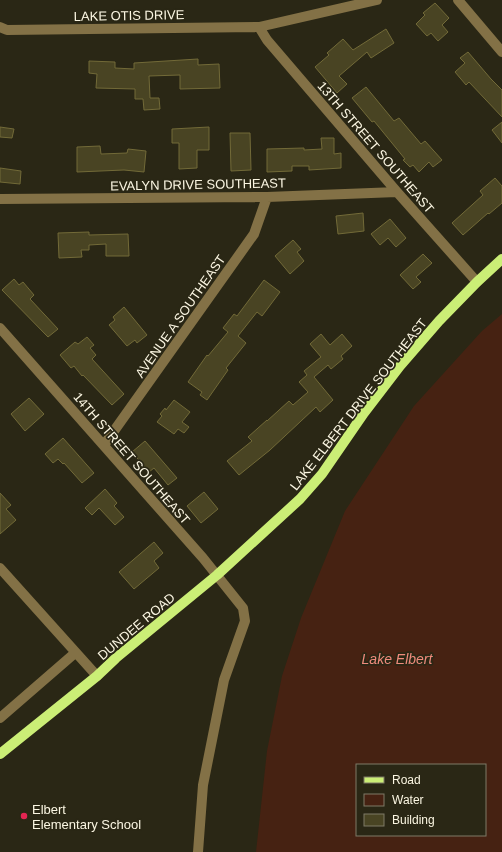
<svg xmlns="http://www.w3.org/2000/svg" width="502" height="852" font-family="Arial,sans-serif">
  <rect width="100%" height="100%" fill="#2a2715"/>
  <path fill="#462212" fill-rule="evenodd" d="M502,314V852H256L267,751L282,676L301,618L345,511L414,406L482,331ZM357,765H485V835H357Z"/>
  <path fill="#494423" stroke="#726a38" d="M435,3L449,18L442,25L448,32L438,41L431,33L427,36L416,24L425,15L423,13Z
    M386,29L394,43L371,58L367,52L339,76L347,84L337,93L315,67L329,55L327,53L343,39L353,50Z
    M468,52L491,79L502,90V117L469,82L466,85L455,72L465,63L460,58Z
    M198,59V65L219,64L220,88L180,89V75L149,76L150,98H159L160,109L144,110L143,99H135V89L96,88L97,74L89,73V61L115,62V68L134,69V63Z
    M366,87L394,121L399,118L421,144L425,141L442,160L433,167L429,162L419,172L413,165L410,167L403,160L405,159L374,121L372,122L352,98Z
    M502,122V143L492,130Z
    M0,127L14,129L12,138L0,137Z
    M209,127V150H197V168L179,169V143H172V129Z
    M230,133H250L251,170L231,171Z
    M321,138H334V154L341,153V168L309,170V166H292V171L267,172V149L304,148V150L322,149Z
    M100,146L101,154L127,153L128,149L146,151L144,172L124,170L77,172V147Z
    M0,168L21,171L20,184L0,182Z
    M495,178L502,186V203L489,214L488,213L463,235L452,223L483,195L480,191Z
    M363,213L364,231L338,234L336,216Z
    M390,219L406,238L396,247L388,238L380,245L371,234Z
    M89,232V235L128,234L129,256H106V244L89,245V250H81L82,257L59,258L58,233Z
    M293,240L301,249L297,252L304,261L290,274L275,256Z
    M423,254L432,263L416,277L421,282L413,289L400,275Z
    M14,279L19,285L23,282L34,295L30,299L58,329L48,337L2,290Z
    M264,280L280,292L262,316L257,312L238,336L246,343L226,368L228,370L207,400L200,395L202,392L188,382L207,355L208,356L228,332L223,328L234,314L237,316Z
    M124,307L147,335L137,343L135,340L127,346L109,325L115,320L113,317Z
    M321,334L330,345L342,334L352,346L341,356L343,359L331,369L328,365L314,377L333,400L320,412L316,407L270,450L239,475L227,461L252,441L248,437L267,420V421L289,401L293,405L308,392L299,382L307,375L304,371L321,357L310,344Z
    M87,337L94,345L90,348L96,355L92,359L124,394L112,405L83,375L82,376L74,366L71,368L60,355L75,342L78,344Z
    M29,398L44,414L25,431L11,414Z
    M174,400L190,412L182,422L189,427L184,433L178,429L174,434L157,422L162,416L160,414L165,408L166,410Z
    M63,438L94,473L82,483L64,463L63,464L58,459L53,463L45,454Z
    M145,441L177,478L168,485L154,468L149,472L132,452Z
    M105,489L117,503L114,506L124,517L115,525L99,508L92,515L85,508Z
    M204,492L218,509L201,523L187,506Z
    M0,493L11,505L6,509L16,520L0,534Z
    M154,542L163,553L154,561L159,568L134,589L119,572Z"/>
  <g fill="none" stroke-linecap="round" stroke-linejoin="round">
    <path stroke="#837146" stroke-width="10" d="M458,0L502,52
      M0,27L7,30L259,27L377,0
      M259,27L267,40L397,192L477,282
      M0,199L267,197L397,192
      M0,328L203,558L243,608L245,621L224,680L203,785L198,852
      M104,445L254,234L267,197
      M0,568L97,676
      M0,718L75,653"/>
    <path stroke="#cbee76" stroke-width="10" d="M0,754L97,676L116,658L217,575L300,499L322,474L364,413L400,366L439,321L477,282L502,259"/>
  </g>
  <circle fill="#e42552" stroke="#2a2715" stroke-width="1.5" cx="24" cy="816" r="4"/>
  <g text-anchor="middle" stroke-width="3.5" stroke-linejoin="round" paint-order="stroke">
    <g font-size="13" fill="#fbf6e2" stroke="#2a2715">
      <text transform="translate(129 15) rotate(-1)" y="5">LAKE OTIS DRIVE</text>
      <text transform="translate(376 147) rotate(49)" y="5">13TH STREET SOUTHEAST</text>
      <text transform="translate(198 184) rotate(-1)" y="5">EVALYN DRIVE SOUTHEAST</text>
      <text transform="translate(180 316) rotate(-55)" y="5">AVENUE A SOUTHEAST</text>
      <text transform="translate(358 404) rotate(-52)" y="5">LAKE ELBERT DRIVE SOUTHEAST</text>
      <text transform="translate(132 458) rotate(49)" y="5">14TH STREET SOUTHEAST</text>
      <text transform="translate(136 626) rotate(-40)" y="5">DUNDEE ROAD</text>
    </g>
    <g font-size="13" fill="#fbf6e2" stroke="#2a2715" text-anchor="start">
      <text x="32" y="814">Elbert<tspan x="32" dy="15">Elementary School</tspan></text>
    </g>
    <g font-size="14" font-style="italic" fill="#ef8b7c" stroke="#2a2715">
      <text x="397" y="664">Lake Elbert</text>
    </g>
  </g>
  <rect x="356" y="764" width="130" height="72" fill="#2a2715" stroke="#7e7a67"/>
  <rect x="364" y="777" width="20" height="6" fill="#cbee76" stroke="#7e7a67"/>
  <text x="392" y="784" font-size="12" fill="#fbf6e2">Road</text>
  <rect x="364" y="794" width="20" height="12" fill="#462212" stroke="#7e7a67"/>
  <text x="392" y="804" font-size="12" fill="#fbf6e2">Water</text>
  <rect x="364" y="814" width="20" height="12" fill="#494423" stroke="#7e7a67"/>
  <text x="392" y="824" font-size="12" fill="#fbf6e2">Building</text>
</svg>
